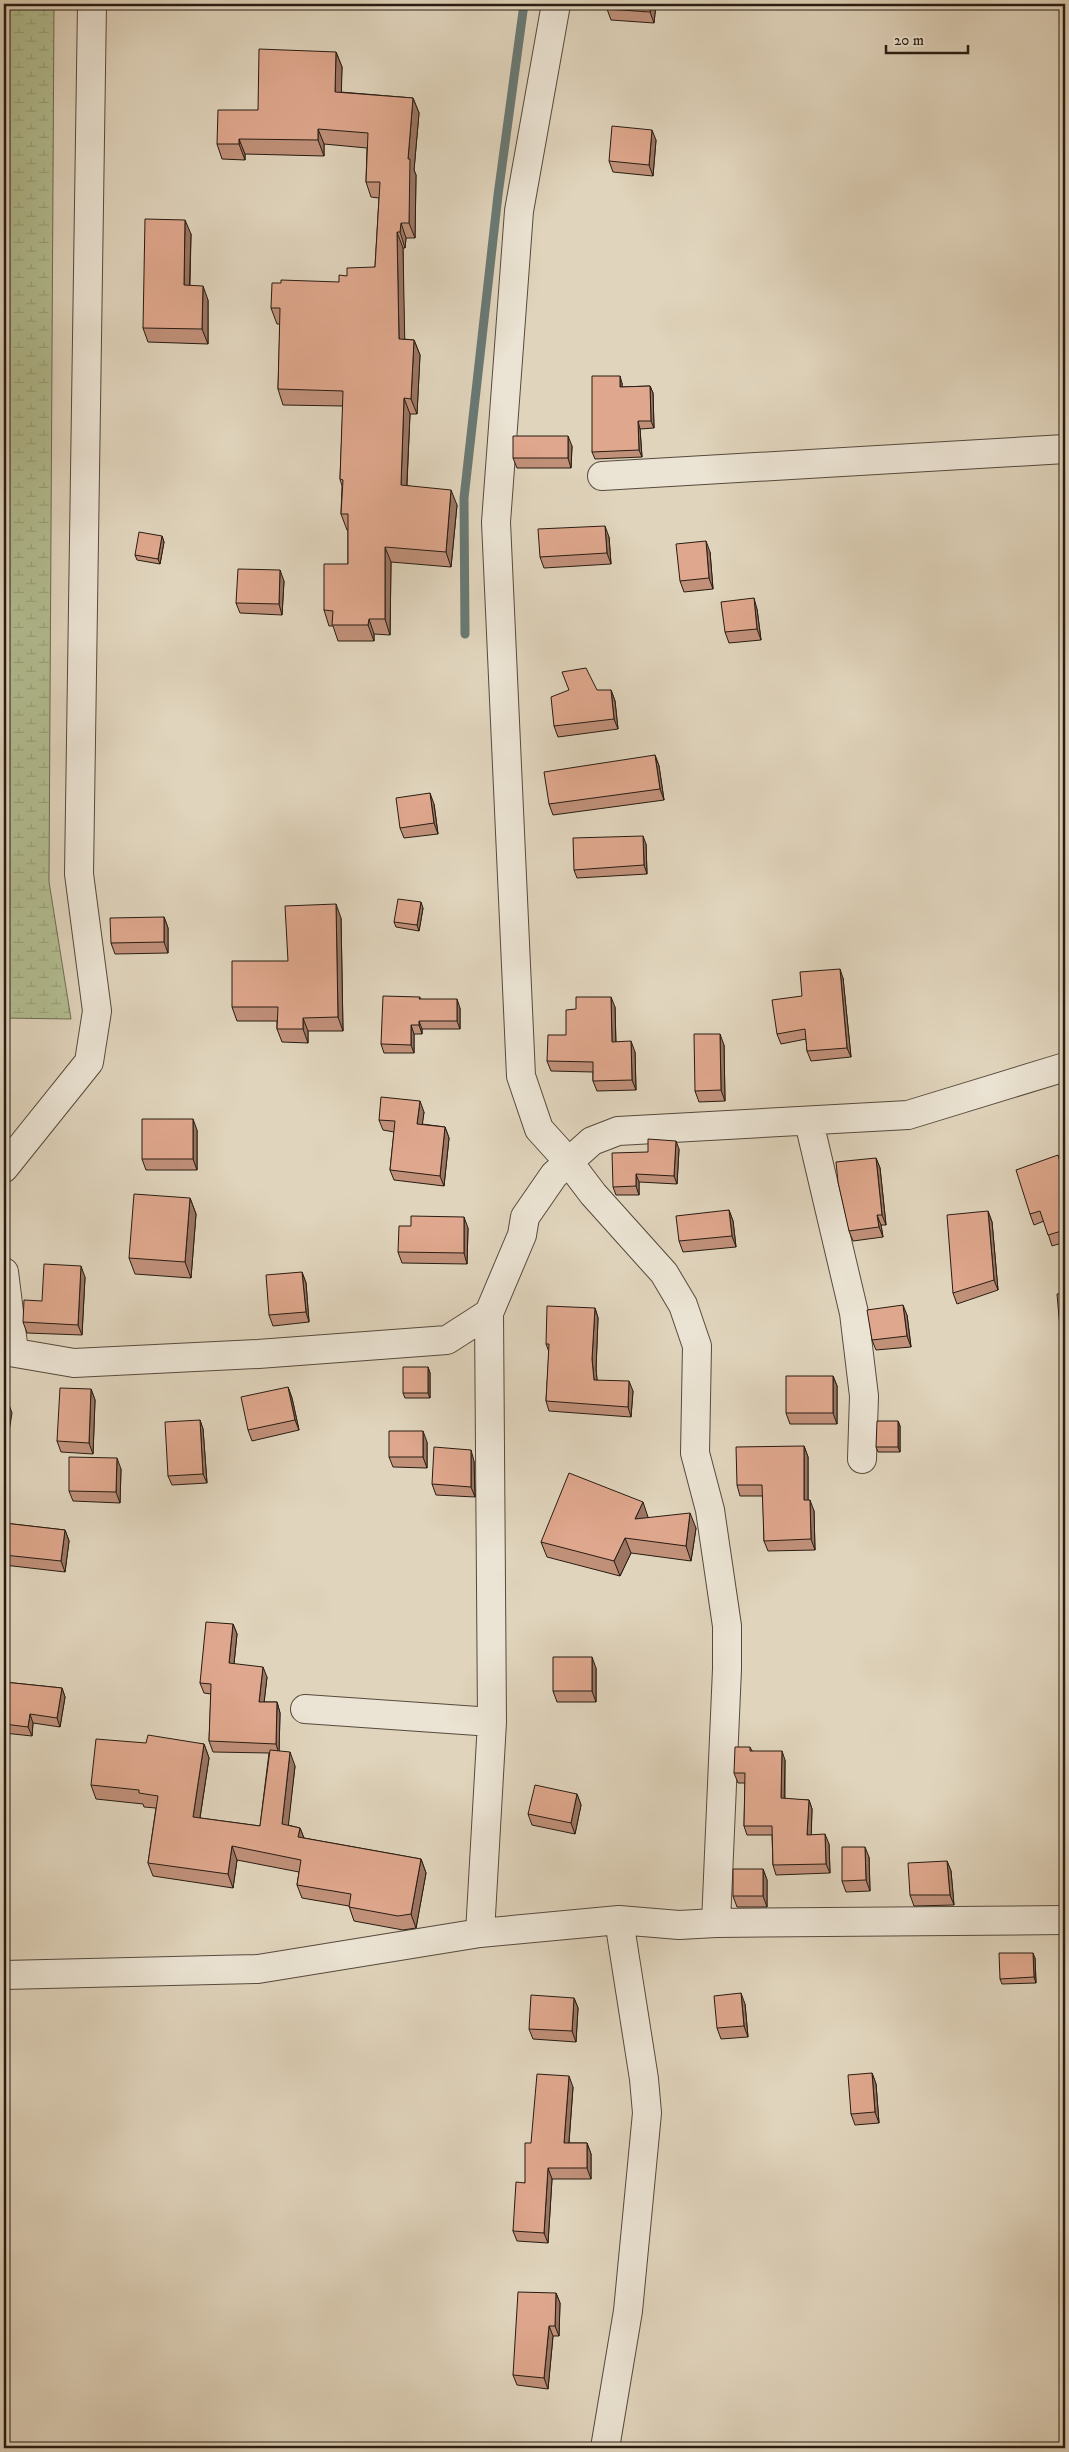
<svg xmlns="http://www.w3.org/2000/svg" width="1069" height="2452" font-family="'IM FELL DW Pica',serif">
  <defs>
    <pattern id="wetland-marsh" width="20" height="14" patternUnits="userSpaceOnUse" patternTransform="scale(1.25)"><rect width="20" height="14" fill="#b2bd91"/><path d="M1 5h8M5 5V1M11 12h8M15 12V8" fill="none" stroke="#99a27c"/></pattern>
  </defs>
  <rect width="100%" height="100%" fill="#e0d4bc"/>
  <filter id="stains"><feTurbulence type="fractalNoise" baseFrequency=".004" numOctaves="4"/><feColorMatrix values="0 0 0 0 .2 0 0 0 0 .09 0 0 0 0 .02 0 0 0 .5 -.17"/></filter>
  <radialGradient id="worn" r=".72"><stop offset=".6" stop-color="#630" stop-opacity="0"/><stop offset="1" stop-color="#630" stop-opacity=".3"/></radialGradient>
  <path fill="url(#wetland-marsh)" stroke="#6d6c52" d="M4,4H54L49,882L71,1019L4,1018Z"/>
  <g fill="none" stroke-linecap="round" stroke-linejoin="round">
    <path stroke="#697974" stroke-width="9" d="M465,634L464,498L498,195L524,4"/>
    <g stroke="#564a3c" stroke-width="30">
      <path id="street" d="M556,4L519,211L496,522L521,1076L539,1129L568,1161L593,1194L664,1273L683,1305L697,1346L695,1453L710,1510L727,1626V1669L716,1923
        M602,476L1065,449
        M809,1122L854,1313L864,1396L862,1459
        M4,1168L89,1062L97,1011L79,874L92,4
        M4,1272L14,1352
        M4,1351L74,1363L258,1354L447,1340L489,1313L522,1235L525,1217L554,1175L592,1141L618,1131L908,1115L1065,1067
        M305,1709L492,1722
        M480,1933L492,1722L489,1313
        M4,1975L258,1969L480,1933L619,1920L679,1925L716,1923L1065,1920
        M605,2448L628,2311L647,2113L644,2079L619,1920"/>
    </g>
    <use href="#street" stroke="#ebe3d3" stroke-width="28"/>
  </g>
  <path fill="#c09079" stroke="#281c12" d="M607,4H656L654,23L611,20L607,9Z
    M336,52L342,67L341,92L413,98L419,113L414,170L416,175L415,238H406L405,248H403L404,339L414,340L420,355L417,414H410L407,485L457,505L451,567L391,562L390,635L374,634V641H338L333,626H329L324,610L348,564V530H347L341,514L342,486L340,479L343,406L283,405L278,389L280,324H277L271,308L339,282L347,276L375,267L379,198L371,197L366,182L367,148L324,144V156L245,154V160L222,159L217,144L258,110Z
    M656,140L653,176L613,172L609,161Z
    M191,234L190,285L208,300V344L148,342L143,328Z
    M622,383V387L650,386L653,393L654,428L640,429L642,457L595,459L592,452Z
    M572,446L571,468H517L513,458Z
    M162,536L164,542L160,564L137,560L135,555Z
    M609,537L611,564L544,568L540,557Z
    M710,552L713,589L684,592L680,581Z
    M284,581L282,615L240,613L236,603Z
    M757,609L761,640L729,643L725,632Z
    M611,690L615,701L618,729L558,737L554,726Z
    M655,755L659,766L664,800L553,815L549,804Z
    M434,804L438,834L404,838L400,828Z
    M646,844L647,874L577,878L574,870Z
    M423,908L419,931L396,927L394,922Z
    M164,917L168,928V953L115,954L111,943Z
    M341,918L343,1031H308V1043L282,1042L277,1029V1021H237L232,1007Z
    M843,978L851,1057L811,1061L807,1051L806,1039L781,1044L777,1034L802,996Z
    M420,997V999L460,1008V1029H422V1034H414V1053H384L381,1044Z
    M615,1007L616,1042L635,1052L636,1090L597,1091L593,1081V1072L551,1071L547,1061L566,1035Z
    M724,1045L725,1101L699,1102L695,1091Z
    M424,1112L422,1124L445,1127L449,1138L444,1186L394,1180L390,1170L394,1132L383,1130L379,1120Z
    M197,1130V1170H146L142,1159Z
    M679,1149L677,1184L639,1182V1195H616L613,1187L648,1152Z
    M876,1158L880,1168L886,1225H881L883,1237L853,1241L849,1231Z
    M1065,1166V1242L1052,1246L1044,1221L1034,1225L1030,1214L1062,1167Z
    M190,1198L196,1214L191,1278L135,1274L129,1258Z
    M729,1210L733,1221L736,1247L683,1252L679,1241Z
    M988,1211L992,1222L998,1290L957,1304L953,1293Z
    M468,1228L467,1264L402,1263L398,1252Z
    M302,1272L306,1283L309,1322L273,1326L269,1315Z
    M85,1277L82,1335L27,1333L23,1322L42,1301Z
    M1065,1293V1339H1064L1060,1328Z
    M595,1308L598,1318L596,1369L597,1380L633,1391L631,1417L549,1411L546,1401L549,1352L546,1344Z
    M907,1315L911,1347L876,1350L872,1340Z
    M428,1367L430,1373V1398H405L403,1393Z
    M833,1376L837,1386V1424H790L786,1413Z
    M288,1387L292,1398L299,1430L252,1441L248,1430Z
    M91,1389L95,1400L93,1454L61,1452L57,1441Z
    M200,1420L203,1429L207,1483L172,1485L168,1476Z
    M898,1421L900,1426V1452H878L876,1447Z
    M427,1442V1468L393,1467L389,1457Z
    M804,1446L808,1457V1500L814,1511L815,1550L768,1551L764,1541L763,1496H740L737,1485Z
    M474,1461L475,1497L436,1495L432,1484Z
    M121,1469L120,1503L73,1501L69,1491Z
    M648,1517V1518L696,1528L691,1561L631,1553L620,1576L547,1557L541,1542Z
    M4,1523L65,1530L69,1541L65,1572L4,1565Z
    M233,1624L237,1634L234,1664L267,1677L264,1702H277L280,1713L279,1751L295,1766L288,1825L300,1828L304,1838L421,1859L426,1873L416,1928L403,1930L354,1921L349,1906L302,1898L297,1885L299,1872L237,1860L233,1888L153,1876L148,1863L156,1808L144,1807L143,1804L96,1799L91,1785L146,1743L204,1744L209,1758L200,1818L260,1826L269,1753L213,1752L209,1741L211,1694L204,1693L200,1683Z
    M596,1668V1702H557L553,1691Z
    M4,1682L62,1688L65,1697L60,1727L33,1723L32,1736L4,1733Z
    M750,1747L752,1751L785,1760V1799L809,1800L812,1809L811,1835L829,1844L830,1873L776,1875L773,1865L772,1835H747L744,1826L745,1783H738L734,1773Z
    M577,1794L581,1805L575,1834L532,1825L528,1814Z
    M869,1857L870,1891L846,1892L842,1881Z
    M947,1861L951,1871L954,1905L914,1906L910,1895Z
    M763,1869L767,1880V1907H737L733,1896Z
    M1035,1958L1036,1983L1002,1984L1000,1979Z
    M574,1998L578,2008L576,2042L533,2039L529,2029Z
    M745,2004L748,2037L721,2039L717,2028Z
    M872,2073L876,2084L879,2123L855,2125L851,2114Z
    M573,2087L569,2143H587L591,2154V2179H552L548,2243L517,2241L513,2231L525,2183L531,2143Z
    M556,2293L560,2303L559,2336H553L548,2389L517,2385L513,2375Z"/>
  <path fill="#9c7563" stroke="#281c12" d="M651,4H656L654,23L650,12Z
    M336,52L342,67L341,107L335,92Z
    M413,98L419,113L414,170L416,175L415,238L409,223L408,159Z
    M318,129L324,144V156L318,140Z
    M652,130L656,140L653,176L649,165Z
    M239,139L245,154V160L239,144Z
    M185,220L191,234L189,299L184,285Z
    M401,223L406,238L405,248L400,232Z
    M397,232L403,248L405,354L399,339Z
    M203,286L208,300V344L202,329Z
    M414,340L420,355L417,414L411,399Z
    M620,376L622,383V394L620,387Z
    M650,386L653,393L654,428L651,421Z
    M404,398L410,414L406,500L401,485Z
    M638,421L640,429L642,457L639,450Z
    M568,436L572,446L571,468L568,458Z
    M451,490L457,505L451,567L446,552Z
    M605,526L609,537L611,564L607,553Z
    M162,536L164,542L160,564L158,559Z
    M706,541L710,552L713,589L709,578Z
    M385,547L391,562L390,635L385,619Z
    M280,570L284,581L282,615L279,604Z
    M754,598L757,609L761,640L757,629Z
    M369,619L374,634V641L368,625Z
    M611,690L615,701L618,729L614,719Z
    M655,755L659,766L664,800L660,789Z
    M430,793L434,804L438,834L434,823Z
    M643,836L646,844L647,874L644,865Z
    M421,902L423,908L419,931L417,925Z
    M336,904L341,918L343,1031L338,1017Z
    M164,917L168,928V953L164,942Z
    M840,969L843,978L851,1057L847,1048Z
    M611,997L615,1007L616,1053L612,1042Z
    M457,999L460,1008V1029L457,1021Z
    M303,1018L308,1031V1043L303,1029Z
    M419,1021L422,1029V1034L419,1025Z
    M411,1025L414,1034V1053L411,1045Z
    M720,1034L724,1045L725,1101L721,1090Z
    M631,1041L635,1052L636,1090L632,1080Z
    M420,1101L424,1112L421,1135L417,1124Z
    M193,1119L197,1130V1170L193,1159Z
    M445,1127L449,1138L444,1186L440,1176Z
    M676,1141L679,1149L677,1184L674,1176Z
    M876,1158L880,1168L886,1225L882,1215Z
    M636,1174L639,1182V1195L636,1186Z
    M190,1198L196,1214L191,1278L185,1262Z
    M729,1210L733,1221L736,1247L732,1236Z
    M988,1211L992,1222L998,1290L994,1280Z
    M877,1215L881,1225L883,1237L879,1227Z
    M464,1217L468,1228L467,1264L464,1253Z
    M81,1266L85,1277L82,1335L78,1325Z
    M302,1272L306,1283L309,1322L306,1312Z
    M903,1305L907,1315L911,1347L907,1336Z
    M595,1308L598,1318L596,1369L598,1390L594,1380L592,1359Z
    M428,1367L430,1373V1398L428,1393Z
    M833,1376L837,1386V1424L833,1413Z
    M629,1381L633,1391L631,1417L628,1407Z
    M288,1387L292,1398L299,1430L295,1420Z
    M91,1389L95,1400L93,1454L89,1443Z
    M8,1402L12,1413L5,1456L4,1452V1429Z
    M200,1420L203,1429L207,1483L203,1474Z
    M898,1421L900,1426V1452L898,1447Z
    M423,1431L427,1442V1468L423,1457Z
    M804,1446L808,1457V1511L804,1500Z
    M471,1450L474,1461L475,1497L471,1487Z
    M117,1458L121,1469L120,1503L116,1492Z
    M810,1500L814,1511L815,1550L811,1539Z
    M643,1502L648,1517L640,1534L635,1519Z
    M690,1513L696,1528L691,1561L686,1546Z
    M65,1530L69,1541L65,1572L61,1561Z
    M625,1538L631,1553L620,1576L614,1561Z
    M233,1624L237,1634L233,1673L229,1663Z
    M592,1657L596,1668V1702L592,1691Z
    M263,1667L267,1677L263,1712L259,1702Z
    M62,1688L65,1697L60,1727L57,1718Z
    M277,1702L280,1713L279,1754L276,1744Z
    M30,1714L33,1723L32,1736L28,1727Z
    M204,1744L209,1758L198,1830L193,1817Z
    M782,1751L785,1760L784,1808L781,1798Z
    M290,1752L295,1766L287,1838L282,1824Z
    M577,1794L581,1805L575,1834L571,1823Z
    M809,1800L812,1809L811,1844L807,1835Z
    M300,1828L305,1841L298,1837Z
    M825,1834L829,1844L830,1873L826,1864Z
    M232,1846L237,1860L233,1888L228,1874Z
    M865,1847L869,1857L870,1891L866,1880Z
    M421,1859L426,1873L416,1928L411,1914Z
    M947,1861L951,1871L954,1905L950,1895Z
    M763,1869L767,1880V1907L763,1896Z
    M1033,1953L1035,1958L1036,1983L1034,1977Z
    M741,1993L745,2004L748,2037L744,2026Z
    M574,1998L578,2008L576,2042L572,2031Z
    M872,2073L876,2084L879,2123L875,2112Z
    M569,2076L573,2087L568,2154L564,2143Z
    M587,2143L591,2154V2179L587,2168Z
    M548,2168L552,2179L548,2243L544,2233Z
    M556,2293L560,2303L559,2336L555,2326Z
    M549,2326L553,2336L548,2389L544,2378Z"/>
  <path fill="#dfa78d" stroke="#281c12" d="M607,4H651L650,12L607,9Z
    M259,49L336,52L335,92L413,98L408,159H410L409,223H401L400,232H397L399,339L414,340L411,399L404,398L401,485L451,490L446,552L385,547V619H369L368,625H332L333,611L324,610V564H348V514H341L343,480L340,479L343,391L278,389L280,308H271L272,283H281V280L339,282V275L347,276V268L375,267L380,182H366L368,133L318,129V140L239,139V144H217L218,110H258Z
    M612,126L652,130L649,165L609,161Z
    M145,219L185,220L184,285L203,286L202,329L143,328Z
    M592,376H620V387L650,386L651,421H638L639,450L592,452Z
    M513,436H568V458H513Z
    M605,526L607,553L540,557L538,529Z
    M139,532L162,536L158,559L135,555Z
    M706,541L709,578L680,581L676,544Z
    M238,569L280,570L279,604L236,603Z
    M754,598L757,629L725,632L721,602Z
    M586,668L597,690H611L614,719L554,726L551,697L569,690L562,672Z
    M655,755L660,789L549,804L544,772Z
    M430,793L434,823L400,828L396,798Z
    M643,836L644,865L574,870L573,838Z
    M398,899L421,902L417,925L394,922Z
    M336,904L338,1017L303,1018V1029H277L278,1007H232V961H288L285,906Z
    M164,917V942L111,943L110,918Z
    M840,969L847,1048L807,1051L805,1029L777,1034L772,1000L802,996L800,972Z
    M383,996L420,997L419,999H457V1021H419V1025H411V1045L381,1044Z
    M576,997H611L612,1042L631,1041L632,1080L593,1081V1062L547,1061L548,1035H566V1010L576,1009Z
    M694,1034H720L721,1090L695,1091Z
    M381,1097L420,1101L417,1124L445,1127L440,1176L390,1170L395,1121L379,1120Z
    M142,1119H193V1159H142Z
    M648,1139L676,1141L674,1176L636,1174V1186L613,1187L612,1153L648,1152Z
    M1058,1155L1062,1168L1065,1166V1230L1048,1235L1040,1211L1030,1214L1016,1170Z
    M876,1158L882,1215H877L879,1227L849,1231L838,1182L836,1162Z
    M134,1194L190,1198L185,1262L129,1258Z
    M729,1210L732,1236L679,1241L676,1216Z
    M988,1211L994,1280L953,1293L947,1215Z
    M411,1216L464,1217V1253L398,1252L399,1226H411Z
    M44,1264L81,1266L78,1325L23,1322L24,1300L42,1301Z
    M302,1272L306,1312L269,1315L266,1275Z
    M1065,1293V1327L1060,1328L1057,1294Z
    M903,1305L907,1336L872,1340L867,1310Z
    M547,1306L595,1308L592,1359L594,1380L629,1381L628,1407L546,1401L549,1344H546Z
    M403,1367H428V1393H403Z
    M786,1376H833V1413H786Z
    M288,1387L295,1420L248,1430L241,1397Z
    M60,1388L91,1389L89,1443L57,1441Z
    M4,1402H8L4,1429Z
    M200,1420L203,1474L168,1476L165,1422Z
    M877,1421H898V1447H876Z
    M389,1431H423V1457H389Z
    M804,1446V1500H810L811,1539L764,1541L762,1485H737L736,1447Z
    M434,1447L471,1450V1487L432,1484Z
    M69,1457L117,1458L116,1492L69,1491Z
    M569,1473L643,1502L635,1519L690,1513L686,1546L625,1538L614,1561L541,1542Z
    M4,1523L65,1530L61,1561L4,1555Z
    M206,1622L233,1624L229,1663L263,1667L259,1702H277L276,1744L209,1741L211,1684L200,1683Z
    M553,1657H592V1691H553Z
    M4,1682L62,1688L57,1718L30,1714L28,1727L4,1724Z
    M148,1735L204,1744L193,1817L260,1826L270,1750L290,1752L282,1824L300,1828L298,1837L421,1859L411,1914L398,1916L349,1907L351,1894L297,1885L301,1860L232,1846L228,1874L148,1863L158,1796L139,1793V1790L91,1785L96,1739L146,1743Z
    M735,1747H750V1751H782L781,1798L809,1800L807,1835L825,1834L826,1864L773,1865L772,1826H744L745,1773H734Z
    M535,1785L577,1794L571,1823L528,1814Z
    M842,1847H865L866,1880L842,1881Z
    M947,1861L950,1895H910L908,1863Z
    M733,1869H763V1896H733Z
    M999,1953H1033L1034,1977L1000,1979Z
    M741,1993L744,2026L717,2028L714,1996Z
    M531,1995L574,1998L572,2031L529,2029Z
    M872,2073L875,2112L851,2114L848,2075Z
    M537,2074L569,2076L564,2143H587V2168H548L544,2233L513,2231L516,2182L525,2183V2143H531Z
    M518,2292L556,2293L555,2326H549L544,2378L513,2375Z"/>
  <rect width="1069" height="2452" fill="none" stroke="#e0d4bc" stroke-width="20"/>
  <rect x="5" y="5" width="1059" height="2442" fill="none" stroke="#281c12" stroke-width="2.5"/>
  <rect x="10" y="10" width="1049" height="2432" fill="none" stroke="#281c12"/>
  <path d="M886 45v8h82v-8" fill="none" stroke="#281c12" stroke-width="2.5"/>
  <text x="894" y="45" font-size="15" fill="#281c12" stroke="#ebe3d3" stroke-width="4" paint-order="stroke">20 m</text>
  <rect width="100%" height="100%" filter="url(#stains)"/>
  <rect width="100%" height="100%" fill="url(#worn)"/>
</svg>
